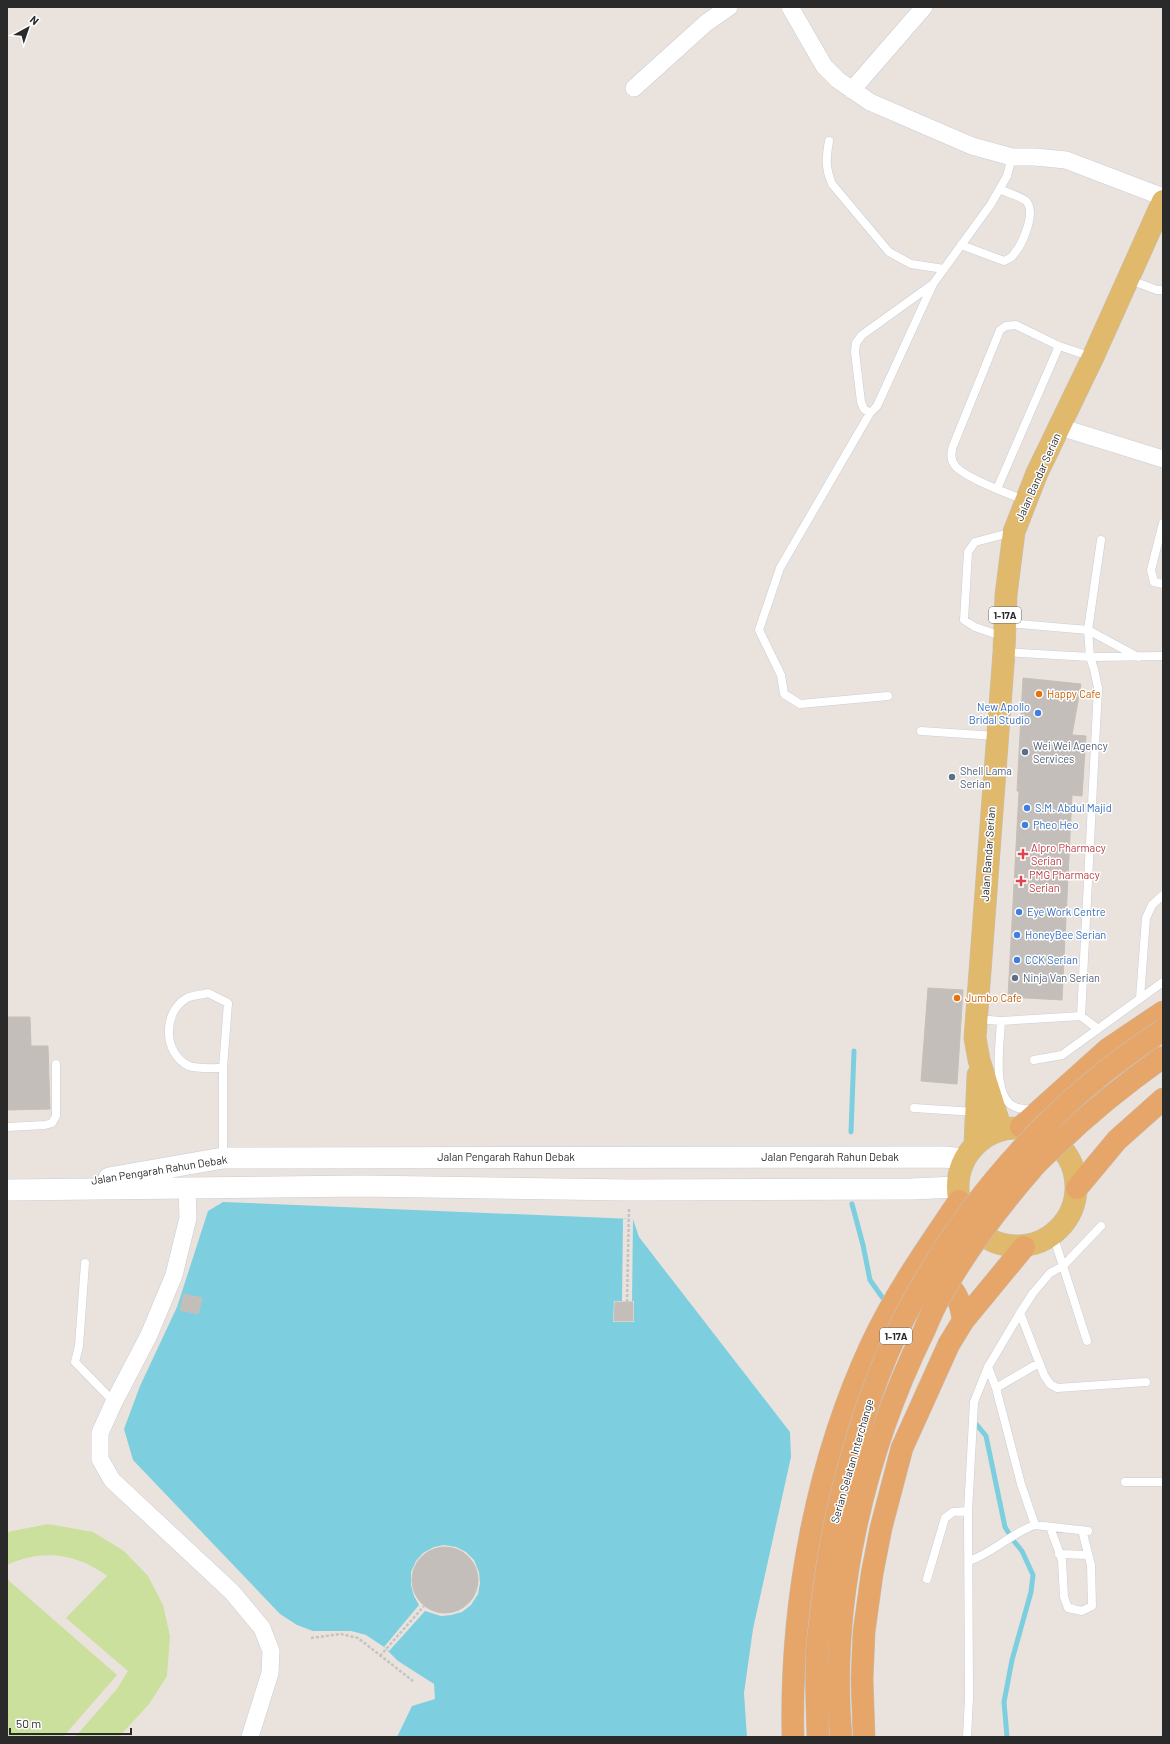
<svg xmlns="http://www.w3.org/2000/svg" width="1170" height="1744" font-family="Barlow,sans-serif">
  <rect width="100%" height="100%" fill="#eae3dd"/>
  <path fill="#cbe09d" d="M48,1524L93,1532L124,1551L148,1576L163,1605L170,1636L167,1676L149,1704L119,1737H75L117,1689L128,1671L66,1618L107,1576C76,1553 42,1549 7,1565V1533L12,1531Z
    M7,1579L117,1675L63,1737H7Z"/>
  <path fill="#7dcfe0" d="M223,1202L633,1219L639,1237L790,1432L791,1457L753,1629L744,1693L747,1737H397L412,1706L435,1699L434,1684L398,1661L384,1647L366,1635L351,1631H313L297,1625L280,1614L133,1460L124,1429L140,1386L177,1307L208,1211Z"/>
  <path fill="#eae3dd" d="M623,1219H633L632,1301H634V1322H613L614,1301H622Z
    M444,1545L456,1547L466,1552L474,1560L479,1572L480,1583L478,1594L471,1605L462,1612L451,1615L441,1616L425,1611L389,1651L384,1647L419,1605L414,1596L411,1585V1572L416,1561L423,1553L434,1547Z"/>
  <g fill="none" stroke-linecap="round" stroke-linejoin="round">
    <path stroke="#7dcfe0" stroke-width="5" d="M851,1132L854,1051
      M852,1204L863,1245L870,1280L882,1297
      M977,1425L986,1436L1005,1527L1013,1540L1022,1551L1033,1575L1031,1592L1012,1660L1004,1702L1007,1737"/>
  </g>
  <path fill="#c3beb9" stroke="#c5bfb7" d="M1023,678L1081,684L1072,735L1086,736L1082,796L1072,795L1062,1000L1008,997L1019,791H1017Z
    M928,988L963,990L957,1084L921,1081Z
    M7,1017H30L31,1046H48L50,1109L7,1110Z
    M184,1294L202,1298L198,1314L180,1310Z
    M615,1302H633V1321H614Z
    M412 1580a33 33 0 1 1 66 0a33 33 0 1 1-66 0Z"/>
  <g fill="none" stroke-linecap="round" stroke-linejoin="round">
    <g stroke="#c9cdd6" stroke-width="9">
      <path id="service" d="M829,141C826,158 825,167 832,184L889,252L911,264L944,269
        M961,245L1004,261C1008,259 1012,258 1014,254C1022,245 1037,212 1026,201C1020,196 1007,193 1000,189
        M1130,280L1157,290H1163
        M933,284L862,335L856,343L855,352L861,402L864,409L870,413L877,406L933,284L991,204L1007,176L1012,157
        M870,413L780,568L759,630L781,675L784,694L800,704L888,696
        M997,489L1059,346
        M1025,500C1011,495 960,476 954,464C950,458 951,452 953,446L1000,330L1006,326L1016,325L1059,346L1092,357
        M1163,523L1151,570L1154,582L1163,584
        M1006,623L1088,630L1138,657
        M1004,637L975,627L964,620L968,552L975,542L1013,532
        M1004,652L1090,657L1163,656
        M921,731L996,736
        M1140,998L1146,918L1152,905L1163,895
        M1081,1016L1098,688L1094,669L1090,657L1088,630L1101,540
        M977,1019L1001,1021L1081,1016L1098,1029L1163,982
        M1001,1021C1000,1043 993,1087 1009,1103C1016,1110 1026,1109 1035,1110
        M1034,1060L1062,1055L1098,1029
        M223,1068C215,1068 196,1069 189,1066C163,1054 162,1012 187,998C193,995 202,995 208,993L228,1003L223,1068V1157
        M914,1108L975,1112
        M7,1127L45,1125L52,1123L56,1116V1064
        M85,1263L79,1346L75,1362L114,1402
        M1020,1313L1044,1375L1050,1384L1057,1388L1146,1382
        M1087,1341L1063,1266L1101,1226
        M988,1367L996,1388L1021,1484L1035,1525L1088,1531
        M996,1388L1039,1363
        M1125,1482H1163
        M1050,1527L1062,1560L1064,1597L1068,1608L1082,1611L1092,1606L1091,1565L1082,1530
        M1059,1554L1088,1555
        M969,1561C993,1553 1011,1533 1035,1525
        M927,1579L945,1518L953,1512L968,1511
        M967,1737L969,1698L968,1511L974,1402L988,1367L1020,1313L1033,1293L1050,1273L1063,1266L1053,1235"/>
    </g>
    <g stroke="#c9cdd6" stroke-width="18">
      <path id="minor" d="M790,7L824,66L838,80L870,102L972,146L1012,157H1035L1066,160L1163,197
        M634,88L706,23L729,7
        M852,90L924,7
        M1060,427L1163,459
        M187,1188L188,1218L174,1275L149,1335L114,1402L100,1433V1459L112,1480L232,1592L262,1628L271,1651L270,1673L250,1737"/>
    </g>
    <g stroke="#c9cdd6" stroke-width="22">
      <path id="tertiary" d="M109,1178L223,1158L944,1157L964,1159
        M7,1190L362,1186L628,1190L911,1189L957,1187"/>
    </g>
    <g stroke="#c3c3c3" stroke-width="23">
      <path id="primary" d="M958 1187a59 59 0 1 1 118 0a59 59 0 1 1-118 0Z
        M1001,1129L979,1060L975,1038L1004,652L1006,595L1014,532L1037,473L1093,357L1163,201
        M975,1144L978,1075"/>
    </g>
    <g stroke="#c3c3c3" stroke-width="23">
      <path id="trunk" d="M1021,1127L1108,1049L1163,1012
        M1077,1188L1117,1140L1163,1099
        M931,1277C953,1282 961,1299 963,1321
        M793,1737C790,1604 816,1463 872,1343C896,1292 928,1247 959,1201
        M864,1737L862,1679L864,1632L872,1574L881,1528L902,1448L949,1344L963,1321L1024,1247"/>
    </g>
    <path stroke="#c3c3c3" stroke-width="2.5" stroke-dasharray="3 2" stroke-linecap="butt" d="M627,1302L629,1208
      M311,1638L341,1634L358,1638L413,1681
      M380,1656L424,1606"/>
    <use href="#service" stroke="#fff" stroke-width="8"/>
    <use href="#minor" stroke="#fff" stroke-width="17"/>
    <use href="#tertiary" stroke="#fff" stroke-width="21"/>
    <use href="#primary" stroke="#e0b96d" stroke-width="22"/>
    <use href="#trunk" stroke="#e6a66a" stroke-width="22"/>
    <g stroke="#c3c3c3" stroke-width="23" stroke-linecap="butt">
      <path id="trunk-bridge" d="M818,1737C817,1710 816,1682 817,1654C817,1640 820,1627 821,1613C827,1560 836,1509 851,1459C866,1405 886,1350 913,1301C973,1191 1058,1098 1163,1030
        M841,1737C829,1601 864,1453 924,1331C929,1319 934,1307 941,1295C966,1251 998,1208 1031,1170C1038,1161 1048,1153 1056,1145C1089,1113 1125,1084 1163,1057"/>
    </g>
    <use href="#trunk-bridge" stroke="#e6a66a" stroke-width="22"/>
  </g>
  <g fill="#e8710a" stroke="#fff" stroke-width="1.5">
    <circle cx="1039" cy="694" r="4"/>
    <circle cx="957" cy="998" r="4"/>
  </g>
  <g fill="#3f7fe0" stroke="#fff" stroke-width="1.5">
    <circle cx="1038" cy="713" r="4"/>
    <circle cx="1027" cy="808" r="4"/>
    <circle cx="1025" cy="825" r="4"/>
    <circle cx="1019" cy="912" r="4"/>
    <circle cx="1017" cy="935" r="4"/>
    <circle cx="1017" cy="960" r="4"/>
  </g>
  <g fill="#5c6f8a" stroke="#fff" stroke-width="1.5">
    <circle cx="1025" cy="752" r="4"/>
    <circle cx="952" cy="777" r="4"/>
    <circle cx="1015" cy="978" r="4"/>
  </g>
  <g fill="#e0444e" stroke="#fff" stroke-width="1.5">
    <path d="M1021 848h4v4h4v4h-4v4h-4v-4h-4v-4h4z"/>
    <path d="M1019 875h4v4h4v4h-4v4h-4v-4h-4v-4h4z"/>
  </g>
  <g text-anchor="middle" stroke-width="3" stroke-linejoin="round" paint-order="stroke">
    <g fill="#fff" stroke="#6a6a6a" stroke-width="1">
      <rect x="989" y="607" width="32" height="16" rx="3"/>
      <rect x="880" y="1328" width="32" height="16" rx="3"/>
    </g>
    <g font-size="10" font-weight="bold" fill="#2a2a2a">
      <text x="1005" y="619">1-17A</text>
      <text x="896" y="1340">1-17A</text>
    </g>
    <g font-size="11" fill="#2a2a2a" stroke="#fff">
      <text transform="translate(1038 477) rotate(-66)" y="4">Jalan Bandar Serian</text>
      <text transform="translate(988 854) rotate(-86)" y="4">Jalan Bandar Serian</text>
      <text x="506" y="1161">Jalan Pengarah Rahun Debak</text>
      <text x="830" y="1161">Jalan Pengarah Rahun Debak</text>
      <text transform="translate(159 1170) rotate(-9)" y="4">Jalan Pengarah Rahun Debak</text>
      <text transform="translate(852 1461) rotate(-74)" y="4">Serian Selatan Interchange</text>
    </g>
    <g font-size="11" fill="#c56008" stroke="#fff" text-anchor="start">
      <text x="1047" y="698">Happy Cafe</text>
      <text x="965" y="1002">Jumbo Cafe</text>
    </g>
    <g font-size="11" fill="#366cbe" stroke="#fff" text-anchor="start">
      <text x="1030" y="711" text-anchor="end">New Apollo<tspan x="1030" dy="13">Bridal Studio</tspan></text>
      <text x="1035" y="812">S.M. Abdul Majid</text>
      <text x="1033" y="829">Pheo Heo</text>
      <text x="1027" y="916">Eye Work Centre</text>
      <text x="1025" y="939">HoneyBee Serian</text>
      <text x="1025" y="964">CCK Serian</text>
    </g>
    <g font-size="11" fill="#4e5e75" stroke="#fff" text-anchor="start">
      <text x="1033" y="750">Wei Wei Agency<tspan x="1033" dy="13">Services</tspan></text>
      <text x="960" y="775">Shell Lama<tspan x="960" dy="13">Serian</tspan></text>
      <text x="1023" y="982">Ninja Van Serian</text>
    </g>
    <g font-size="11" fill="#be3a42" stroke="#fff" text-anchor="start">
      <text x="1031" y="852">Alpro Pharmacy<tspan x="1031" dy="13">Serian</tspan></text>
      <text x="1029" y="879">PMG Pharmacy<tspan x="1029" dy="13">Serian</tspan></text>
    </g>
  </g>
  <rect width="1170" height="1744" fill="none" stroke="#2a2a2a" stroke-width="16"/>
  <g transform="translate(28 28) rotate(40)" stroke="#ffffff" stroke-width="3" paint-order="stroke">
  <path d="M0-3L7 15L0 10L-7 15Z" fill="#2a2a2a"/>
  <text y="-6" font-size="11" font-weight="bold" text-anchor="middle" fill="#2a2a2a">N</text>
  </g>
  <path d="M10 1728v6h121v-6" fill="none" stroke="#2a2a2a" stroke-width="2"/>
  <text x="16" y="1728" font-size="12" fill="#2a2a2a" stroke="#ffffff" stroke-width="3" paint-order="stroke">50 m</text>
</svg>
